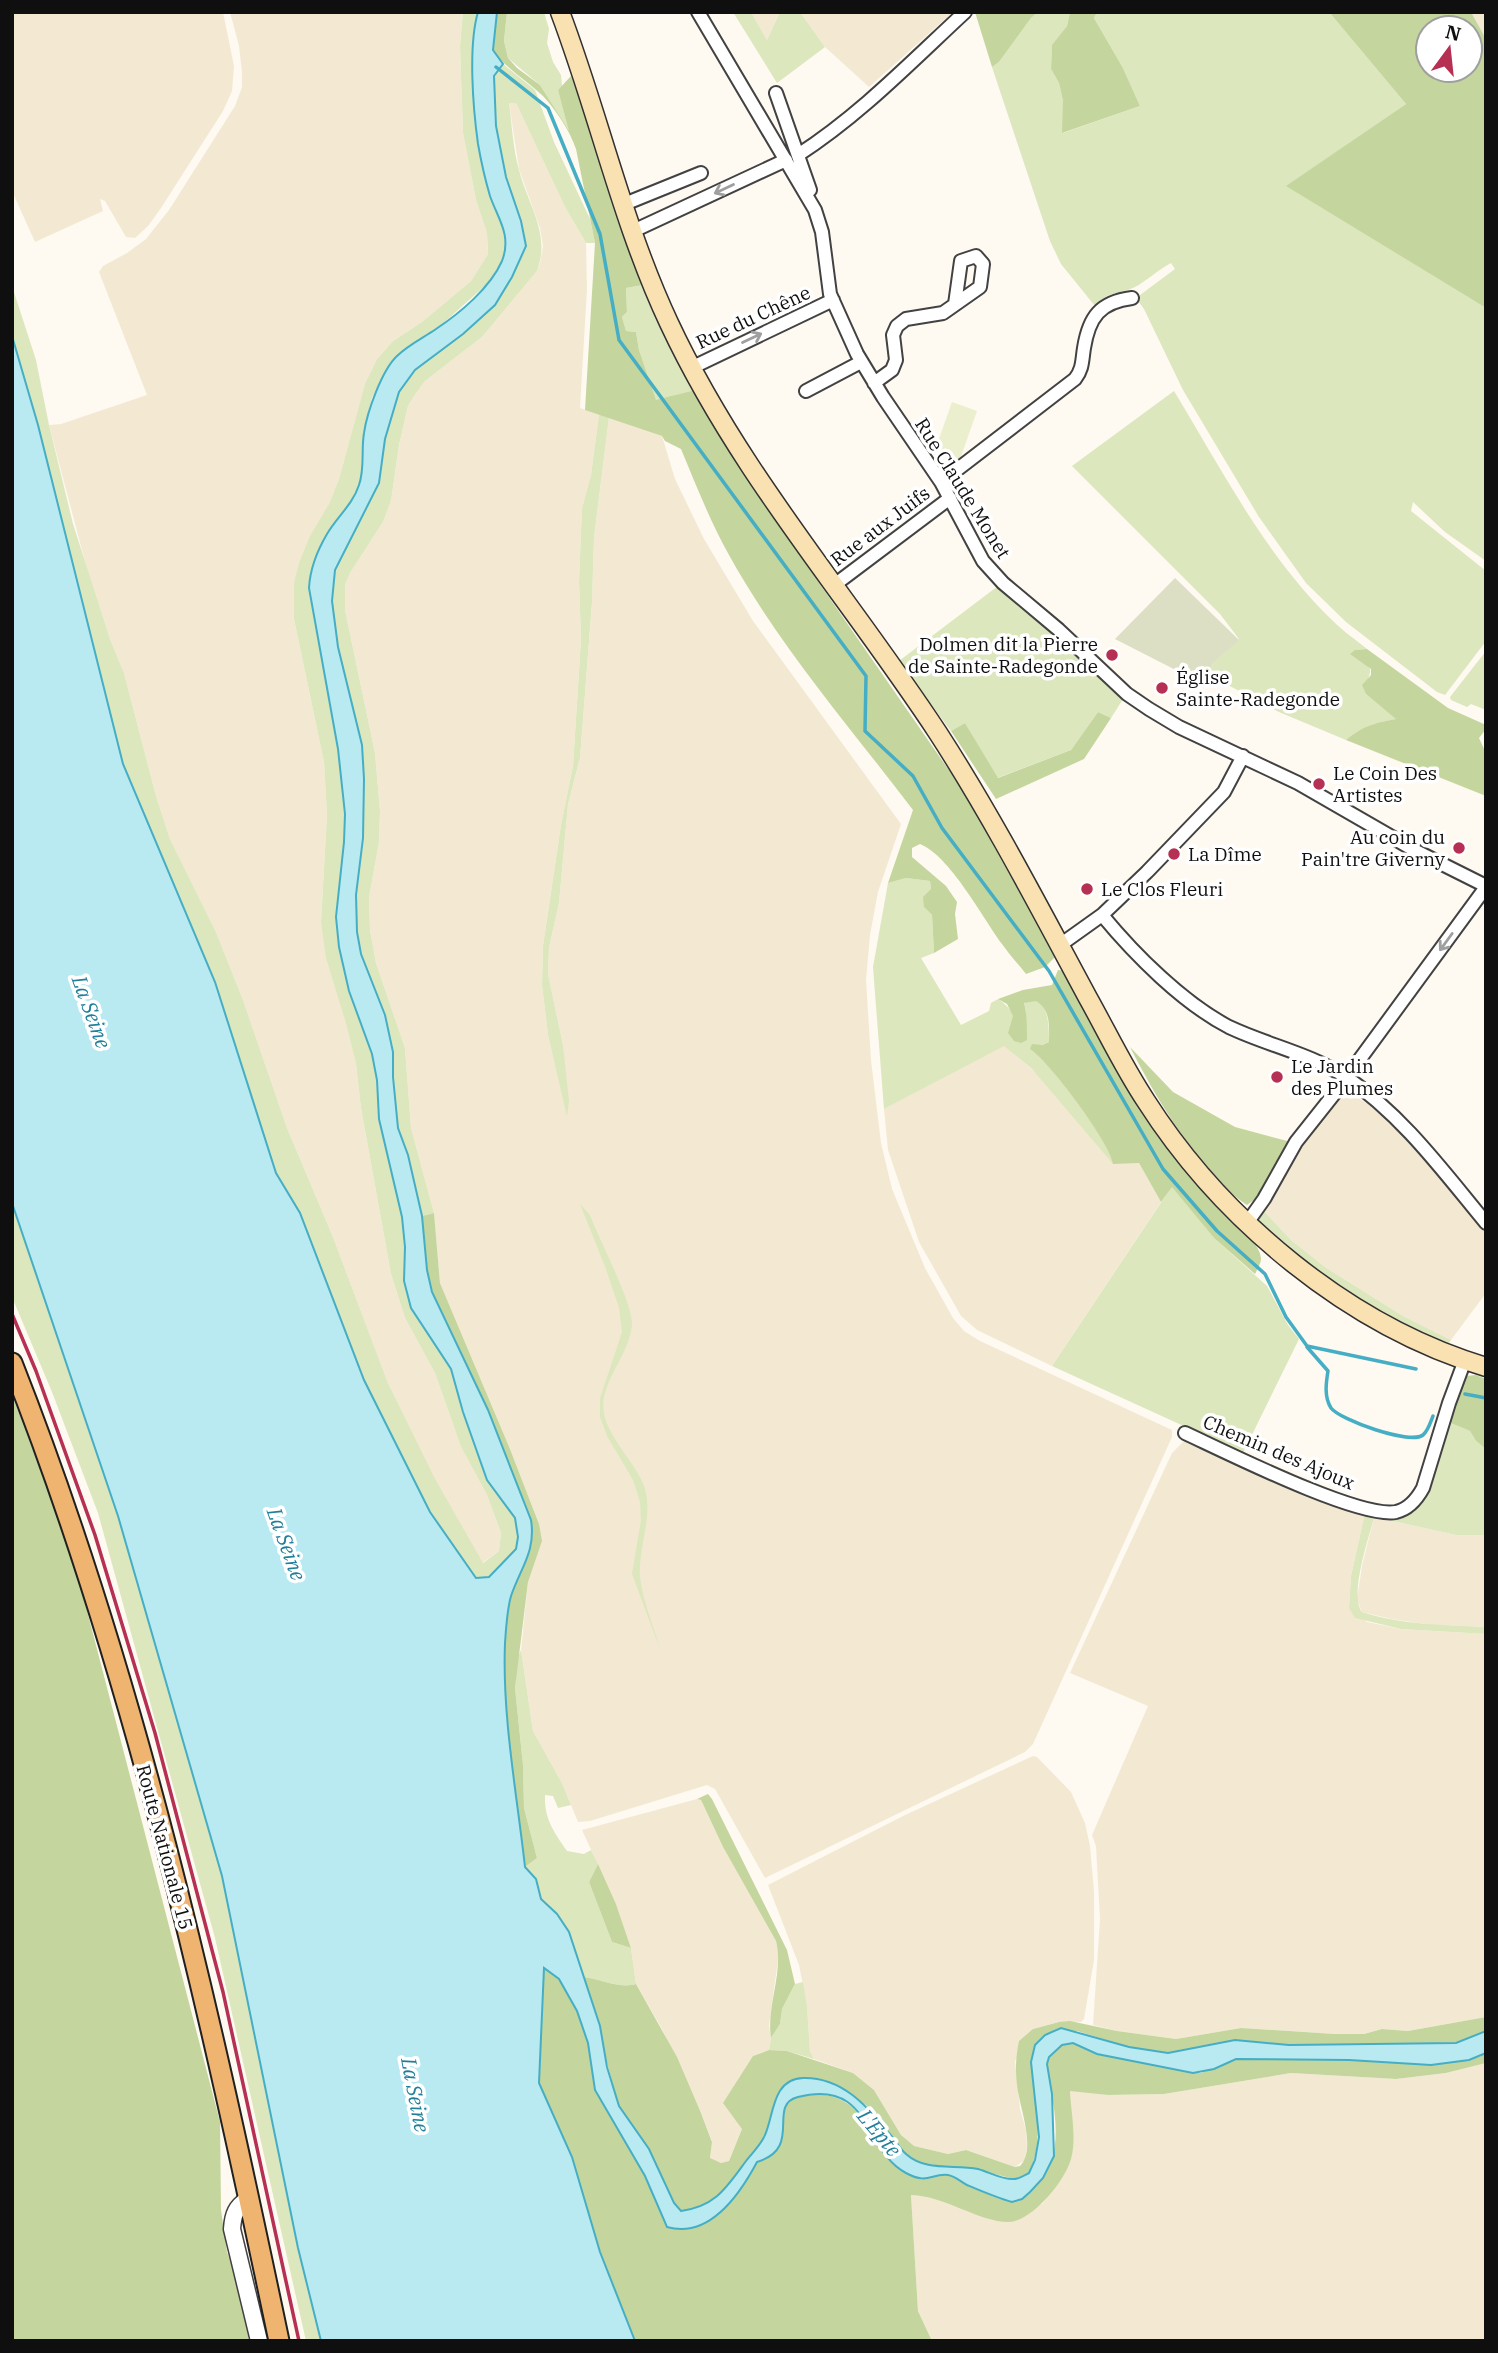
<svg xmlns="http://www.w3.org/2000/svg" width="1498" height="2353" font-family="'IBM Plex Serif',serif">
  <rect width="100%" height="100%" fill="#fef9f1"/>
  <path fill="#f3e9d3" d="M12,12H223L234,66L232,91L223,111L161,208L148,226L135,238L126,237L105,201L100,199L103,211L35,242L12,191Z
    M230,12H463L460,46L463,133L476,200L487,233L488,254L471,281L422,322L393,341L377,359L365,385L339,479L329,504L294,619L324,762L327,815L321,922L356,1064L361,1108L391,1274L405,1318L435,1373L461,1447L487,1495L501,1533L499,1551L482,1563L433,1477L388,1383L333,1237L287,1128L243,1000L216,932L170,839L156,796L124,673L110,639L88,573L49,425L61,424L147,395L99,272L103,266L127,253L146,239L169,210L235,106L242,87V72L239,46Z
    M751,12H780L767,40Z
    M800,12H953L869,87L825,47Z
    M1471,12H1486V40V39Z
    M509,103H516L565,207L586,243L587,289L580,408L599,414L591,475L582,508L579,581L581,639L573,766L561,825L543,946L542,985L548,1035L567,1114L563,1045L548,974L549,948L559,903L568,804L580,758L592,602L594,537L609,417L662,436L675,479L704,539L753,621L901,824L878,892L870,935L866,980L871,1060L881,1143L892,1189L925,1268L953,1318L964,1331L980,1341L1172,1430V1437L1033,1744L1025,1752L765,1878L715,1789L707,1785L590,1821L578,1822L562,1783L533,1731L521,1650L528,1582L539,1524L510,1449L440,1283L434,1213L411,1128L405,1048L376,963L370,930L369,898L379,842L380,811L375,753L345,610V585L350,573L383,522L391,501L399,445L408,406L414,396L425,381L482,337L537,271L540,263L543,246L540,228L519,169Z
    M1004,1045L1139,1163L1161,1202L1052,1366L977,1330L961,1316L919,1242L888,1150L884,1109Z
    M1346,1089L1387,1118L1486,1232V1293L1451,1340L1403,1316L1325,1267L1291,1240L1262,1209L1299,1144Z
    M1185,1440L1365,1513L1351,1576L1349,1608L1367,1622L1401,1629L1486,1634V2017L1408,2031L1382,2029L1364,2034H1335L1241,2028L1176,2039L1117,2031L1093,2025L1100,1919L1096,1846L1092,1835L1148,1706L1070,1673L1172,1453Z
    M1374,1517L1456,1535H1486V1627L1431,1625L1391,1619L1362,1612L1357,1599L1362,1566Z
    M1033,1756L1037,1757L1071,1792L1085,1823L1090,1846L1094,1892V1960L1084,2019L1081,2022H1059L1033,2029L1015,2061L1020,2109L1026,2130L1027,2146L1025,2160L1015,2167L966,2150L948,2154L913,2146L901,2135L874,2090L853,2073L814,2059L810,2051L807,2006L799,1965L768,1885L903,1816Z
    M697,1799L701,1800L723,1847L776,1941L779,1953L769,2026L771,2038L769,2050L753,2056L742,2129L729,2161L721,2163L710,2159L712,2141L701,2113L662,2029L636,1984L631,1948L616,1904L582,1830Z
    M1486,2063V2341H932L918,2311L911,2195L929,2196L964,2209L1042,2204L1063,2176L1072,2156L1070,2090L1108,2095L1164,2094L1291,2073L1396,2079L1446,2073Z"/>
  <path fill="#dce7bd" d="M463,12H478L473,64L478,145L506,234V243L502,261L488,283L439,327L395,357L372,398L363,433V464L359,485L351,503L327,534L309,588L338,749L345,814L344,842L336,917L339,947L349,991L372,1054L377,1080L379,1119L402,1217L405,1247L434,1342L451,1369L463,1412L475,1444L503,1499L515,1518L518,1537L516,1549L489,1577L476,1578L430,1512L364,1380L300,1213L276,1173L215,982L123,764L38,425L12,336V286L36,360L49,425L73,524L110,639L124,673L156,796L170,839L216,932L243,1000L287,1128L333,1237L388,1383L434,1477L483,1563L499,1551L501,1533L487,1495L461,1447L435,1373L405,1318L391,1274L361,1108L356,1064L345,1020L326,958L321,922L327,815L324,762L294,619V583L299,563L310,536L329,504L339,479L365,384L377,359L393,341L422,322L471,281L488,254L487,233L476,200L463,133L460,46Z
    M507,12H544L549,29L547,43L553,62L561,75L562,86L558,90L572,137L540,85L508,58L504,41Z
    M733,12H751L767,40L780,12H800L825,47L777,83Z
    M1038,12H1070L1067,26L1052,46L1051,69L1059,83L1063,101V133L1140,106L1123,68L1094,18L1097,12H1329L1406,104L1287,186L1486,308V561L1445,532L1413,502L1411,511L1486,571V641L1445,695L1437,692L1346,622L1306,583L1259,517L1183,390L1144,309L1136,298L1175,269L1171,263C1157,270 1143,285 1128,290C1111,295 1109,292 1095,306L1061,264L1050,241L992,67L999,62L1031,18Z
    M503,64L535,90L554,142L590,219L595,243H586L565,207L516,103H509C512,125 513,149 519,170C528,205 551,234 537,271L482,337L425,381L414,396L408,406L399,445L391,501L383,522L350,573L345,585V610L375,753L380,811L379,842L369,898L370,930L376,963L405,1048L411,1128L434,1213L422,1216L408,1155L398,1128L393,1077V1052L385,1016L361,954L357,932L356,895L363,838L364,779L362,745L338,647L332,601L335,570L379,483L385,439L398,392L415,370L463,334L495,305L521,221L506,177L496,126L494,76Z
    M643,285L695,390L656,401L639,350L636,332L626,331L622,317L627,312L626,288Z
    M1174,391C1222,470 1266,557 1333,621C1343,631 1356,640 1367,649L1356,650C1368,665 1377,668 1363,686L1366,694L1397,719C1376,722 1362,727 1346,740L1279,712L1209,675L1213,663L1239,639L1220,614L1072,466Z
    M599,414L609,417L594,537L592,602L580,758L568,804L559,903L549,948L548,974L563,1045L569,1101L567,1117L548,1035L542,985L543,946L561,825L573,766L581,639L579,581L582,508L591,475Z
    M998,586L1063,643L1070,644L1123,699L1111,718L1098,712L1071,750L997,778L965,723L951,731L899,661Z
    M1486,651V710L1471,704L1467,707L1451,700L1450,697Z
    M906,878L930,881L931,889L924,907L932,915L934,953L921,958L961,1025L989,1011L991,1003L998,999C1010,1006 1017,1021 1027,1031C1024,1021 1028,1014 1024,1003C1049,990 1049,1027 1049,1042L1031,1049C1049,1061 1111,1144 1113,1164L1032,1069L1004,1046L884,1109L873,967L888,883Z
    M1172,1186L1214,1238L1267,1286L1288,1325L1299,1339L1243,1453L1052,1366Z
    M12,1203L118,1516L222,1876L298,2248L321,2341H306L215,1938L98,1513L52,1392L12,1297Z
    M580,1204L590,1215C599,1239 632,1302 632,1323C631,1355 598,1382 604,1414C610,1442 642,1469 646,1493C651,1519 641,1541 640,1567C638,1590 654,1626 660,1649L632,1574L641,1520L640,1502L633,1480L607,1436L600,1417V1398L622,1332L619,1308L606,1269Z
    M1262,1209L1291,1240L1325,1267L1403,1316L1451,1340L1445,1348L1358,1301L1288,1250L1262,1226L1258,1217Z
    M1448,1422L1470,1431L1476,1441L1486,1449V1535H1456L1379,1518L1380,1514L1415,1506Z
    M1365,1513L1374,1517C1369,1538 1349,1594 1362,1612C1401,1625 1445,1625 1486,1627V1634L1401,1629L1355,1618L1349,1608L1351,1576Z
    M521,1650L533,1731L562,1783L571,1805L558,1808L553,1796L545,1795C544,1819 554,1832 567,1851L584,1854L591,1850L598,1864L589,1882L612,1942L631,1948L636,1984C620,1989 600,1979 583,1977L569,1932L557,1914L541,1899L536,1879L525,1867L537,1858L524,1808L523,1765L515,1688L517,1659Z
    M803,1982L807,2006L810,2051L814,2059L787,2051L769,2050L771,2038L780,2024L782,2009L795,1984Z"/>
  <path fill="#c4d69d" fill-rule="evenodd" d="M497,12H507L504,41L508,58L517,68L540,85L569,131L558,90L571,76L644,277L643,285L626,288L627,312L622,317L626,331L636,332L639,350L656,400L695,390L738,466L973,805L1055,957L1045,967L1026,974C1018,964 1009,954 1002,944C983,918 949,855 920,844L912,848V857L946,886L957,902L955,914L958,939L934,953L932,915L924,907L923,897L931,889L930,881L906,878L888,883L913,810C850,727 780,647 729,555C710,521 696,485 681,449L665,441L662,436L585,410L595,243L576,149C570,131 556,110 543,96C526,80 507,69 493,51Z
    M975,12H1038L1031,18L999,62L992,67Z
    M1070,12H1097L1094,18L1123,68L1140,106L1062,133L1063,101L1059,83L1051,69L1052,45L1067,26Z
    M1329,12H1471L1486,39V308L1286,186L1406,104ZM1428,28H1470V70H1428Z
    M1367,649L1448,708L1486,725V729L1479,738L1486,753V796L1346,740C1363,726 1374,723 1396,719L1366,694L1362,685L1371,675V669L1350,654L1355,650Z
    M1098,712L1111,718L1084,759L996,799L951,731L965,723L998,778L1071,750Z
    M1058,970L1066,971C1103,1046 1142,1124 1199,1186C1212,1201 1262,1240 1261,1259C1261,1263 1257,1270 1255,1274L1214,1238L1172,1187L1161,1202L1139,1163L1113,1164C1111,1144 1049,1061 1030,1049L1032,1044L1042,1045L1049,1042C1049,1026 1051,1010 1036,1001L1024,1003C1027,1012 1027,1030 1027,1040L1021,1043L1014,1041L1008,1033L1013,1016L1007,1004L998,999L1023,990L1052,985Z
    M1130,1047L1173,1092L1235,1127L1291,1142L1258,1197L1247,1205C1234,1197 1225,1186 1215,1175C1177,1133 1156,1097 1130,1047Z
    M434,1213L440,1283L510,1449L539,1524L542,1541L528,1582L515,1688L523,1765L524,1808L537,1858L525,1867C517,1794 502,1717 505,1643C506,1629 507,1610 511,1596C521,1567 536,1551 531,1520L488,1410L432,1292L427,1270L422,1216Z
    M1476,1375L1486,1379V1449L1476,1441L1470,1431L1448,1422L1466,1376Z
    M12,1395L72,1553L220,2122L221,2210L227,2252L237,2279L249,2341H12Z
    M708,1794L712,1799L787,1950L795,1984L782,2009L780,2024L771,2038C766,2006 784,1973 776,1941L723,1847L701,1800L697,1799Z
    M598,1864L616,1904L631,1948L612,1942L589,1882Z
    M544,1967L559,1979L577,2011L588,2043L595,2090L645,2176L667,2227L738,2193L757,2162C809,2147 755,2098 813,2095C865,2091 871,2146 905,2172C923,2186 935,2171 951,2176C969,2182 1001,2207 1020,2200C1028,2197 1034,2188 1039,2182C1061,2158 1057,2121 1051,2091C1050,2082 1044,2068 1048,2059C1051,2052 1061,2046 1068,2043L1080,2045L1097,2054L1193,2073H1201L1236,2059L1349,2060L1431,2065L1479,2057L1486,2053V2063L1446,2073L1396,2079L1291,2073L1164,2094L1108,2095L1070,2091C1071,2111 1076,2135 1072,2155C1068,2178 1033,2221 1009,2222C978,2222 946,2196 911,2195L918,2311L932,2341H635L600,2252L572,2157L539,2083Z
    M583,1977C601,1979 619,1989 636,1984L677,2057L701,2113L712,2142L710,2158L721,2163L729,2161L742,2129L723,2103L753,2056L769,2050L787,2051L853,2073L874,2090L901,2135L914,2146L948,2154L966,2150L1015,2167L1020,2166C1037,2148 1019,2107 1017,2085C1015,2069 1016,2056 1019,2041L1033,2029L1059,2022L1070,2021L1117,2031L1176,2039L1241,2028L1335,2034H1364L1382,2029L1408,2031L1486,2017V2031L1456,2043L1289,2045L1235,2040L1168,2053L1129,2047L1077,2031L1031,2062C1035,2099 1045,2138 1029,2173L1014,2179L975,2169L937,2168L920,2162L906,2155L866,2105L802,2078C767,2084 777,2114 763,2138C754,2154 727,2192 712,2202C703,2208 691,2210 681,2211L674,2203L649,2149L619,2106Z"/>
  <path fill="#dcdfc3" d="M1175,578L1239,640L1213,663L1205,685L1115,639Z"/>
  <path fill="#ebefce" d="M952,402L977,411L959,462L934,453Z"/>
  <path fill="#b9eaf2" stroke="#45aec4" stroke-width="2" d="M478,12H497L493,50L503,64L494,76L496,126L506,177L521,221L526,246L512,277L495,305L463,334L415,370L399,392L385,439L379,483L335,570L332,601L338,647L362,745L364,779L363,838L356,895L357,932L361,954L385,1015L393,1052V1077L398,1128L408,1155L422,1216L427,1270L432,1292L488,1410L531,1520C536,1551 521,1567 511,1596C507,1610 506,1629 505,1643C502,1716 517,1795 525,1867L536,1879L541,1899L557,1914L569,1932L600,2026L607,2067L619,2106L649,2149L674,2203L681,2211C716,2206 726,2188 746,2161C752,2153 761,2145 765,2135C774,2115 772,2079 803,2078C842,2077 867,2106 889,2133C895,2140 900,2149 906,2154C926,2172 954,2164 978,2169C989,2172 1003,2180 1014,2179C1018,2179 1025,2175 1029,2173L1035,2160L1039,2137L1031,2062L1035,2045L1045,2035L1061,2028L1129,2047L1168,2053L1235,2040L1289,2045L1456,2043L1486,2031V2053L1469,2060L1431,2065L1349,2060L1236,2059L1214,2069L1193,2073L1097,2054L1073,2043L1062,2045L1049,2057L1047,2064L1052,2094L1054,2156L1043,2178L1030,2192L1022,2199L1012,2202C997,2198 981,2191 967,2185C961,2182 955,2176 948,2175C931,2173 928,2185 906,2173C863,2151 872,2078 798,2097C766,2105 804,2148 757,2162C740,2194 709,2239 667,2227L645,2176L595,2090L588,2043L577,2011L559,1979L544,1968L539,2083L572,2157L600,2252L635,2341H321L298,2248L222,1876L118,1516L12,1203V336L38,425L123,764L215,982L276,1173L300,1213L364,1380L430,1512L476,1578L489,1577L516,1549L518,1537L515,1518L487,1480L463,1412L451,1369L411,1308L404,1281L405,1247L402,1217L379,1119L377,1080L372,1054L349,991L339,947L336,917L344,842L345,814L338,749L309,588C310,569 317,551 327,534C337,517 353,504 359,485C365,468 361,450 364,433C367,412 382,370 397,356C408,345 423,338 436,329C460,313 490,288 502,261C512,235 498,219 490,196C485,179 481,161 478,144C473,108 468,46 478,12Z"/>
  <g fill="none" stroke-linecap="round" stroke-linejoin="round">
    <path stroke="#45aec4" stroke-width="3.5" d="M496,67L548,108L600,234L619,340L866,676L865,731L913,776L942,828L1049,971L1163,1169L1217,1231L1265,1274L1286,1317L1307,1346L1416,1369
      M1307,1347L1328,1371C1326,1383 1324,1397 1331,1408C1340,1420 1410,1445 1423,1435C1428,1431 1431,1421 1433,1416
      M1465,1394L1486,1398"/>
    <g stroke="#424242" stroke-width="16">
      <path id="minor" d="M698,12L815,210L822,232L830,294L857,354L883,397L941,482L983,561L1003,583L1059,630L1127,694L1149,709L1179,727L1298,783L1416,851L1486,886
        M776,93L810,190
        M798,155C860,115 911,62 965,12
        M622,205L701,173
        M631,232L786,160
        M691,368L833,300
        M874,383L892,370L896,360L893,335L897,326L906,319L943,313L980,287L983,264L976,256L961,261L955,304
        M806,391L861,362
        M941,482L1075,379C1083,369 1082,360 1084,348C1089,317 1100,302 1132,298
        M833,586L950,498
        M1102,915C1135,955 1183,1003 1229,1027C1267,1045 1311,1054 1346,1077C1402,1115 1443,1171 1486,1223
        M1060,945L1102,915L1147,872L1224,792L1243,756
        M1247,1223L1264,1199L1296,1142L1338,1089L1486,887
        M1185,1433C1224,1451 1359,1519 1396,1512C1409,1509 1417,1499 1423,1488L1449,1403L1465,1360"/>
    </g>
    <g stroke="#424242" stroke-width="19">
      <path id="tertiary" d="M248,2199C236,2207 233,2214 232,2229L259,2341"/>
    </g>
    <g stroke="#313131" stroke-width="21">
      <path id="secondary" d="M560,12C599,115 622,223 669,323C739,473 848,596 938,733C993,818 1040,909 1088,998C1107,1032 1124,1068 1146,1101C1222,1220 1349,1326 1486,1367"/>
    </g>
    <g stroke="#202020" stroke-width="23">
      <path id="primary" d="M12,1363C136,1677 210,2012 279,2341"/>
    </g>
    <use href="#minor" stroke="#fff" stroke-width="12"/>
    <use href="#tertiary" stroke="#fff" stroke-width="16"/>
    <use href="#secondary" stroke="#f9e1b1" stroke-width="18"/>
    <use href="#primary" stroke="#efb470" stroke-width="19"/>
    <path stroke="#b63054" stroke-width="3.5" d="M12,1314L36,1371L95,1535L155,1733L223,1992L299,2341"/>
  </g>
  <defs><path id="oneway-shaft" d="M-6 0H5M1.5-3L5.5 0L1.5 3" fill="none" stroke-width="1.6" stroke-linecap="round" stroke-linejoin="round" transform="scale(1.75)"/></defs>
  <g stroke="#9f9f9f">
    <use href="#oneway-shaft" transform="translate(724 189) rotate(155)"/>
    <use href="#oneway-shaft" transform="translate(752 338) rotate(-25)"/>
    <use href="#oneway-shaft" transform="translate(1446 942) rotate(126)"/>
  </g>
  <g fill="#b63054" stroke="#fff" stroke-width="2.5">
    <circle cx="1112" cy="655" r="7"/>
    <circle cx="1162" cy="688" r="7"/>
    <circle cx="1319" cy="784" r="7"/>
    <circle cx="1459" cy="848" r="7"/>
    <circle cx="1174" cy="854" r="7"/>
    <circle cx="1087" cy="889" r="7"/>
    <circle cx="1277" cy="1077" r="7"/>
  </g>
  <g text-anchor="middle" stroke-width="7" stroke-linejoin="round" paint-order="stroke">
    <g font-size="19" fill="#0f0f0f" stroke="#fff">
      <text transform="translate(753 317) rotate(-25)" y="7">Rue du Chêne</text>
      <text transform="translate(963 488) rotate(58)" y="7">Rue Claude Monet</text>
      <text transform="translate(880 526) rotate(-37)" y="7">Rue aux Juifs</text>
      <text transform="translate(1279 1452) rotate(23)" y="7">Chemin des Ajoux</text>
      <text transform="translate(165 1847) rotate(75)" y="7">Route Nationale 15</text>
    </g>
    <g font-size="19" fill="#0f0f0f" stroke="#fff" text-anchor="start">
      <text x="1098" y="651" text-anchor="end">Dolmen dit la Pierre<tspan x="1098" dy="22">de Sainte-Radegonde</tspan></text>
      <text x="1176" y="684">Église<tspan x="1176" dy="22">Sainte-Radegonde</tspan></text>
      <text x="1333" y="780">Le Coin Des<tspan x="1333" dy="22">Artistes</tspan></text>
      <text x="1445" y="844" text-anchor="end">Au coin du<tspan x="1445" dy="22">Pain'tre Giverny</tspan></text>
      <text x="1188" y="861">La Dîme</text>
      <text x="1101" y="896">Le Clos Fleuri</text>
      <text x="1291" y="1073">Le Jardin<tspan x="1291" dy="22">des Plumes</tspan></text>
    </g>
    <g font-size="21" font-style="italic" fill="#207f99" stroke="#fff">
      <text transform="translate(91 1012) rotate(70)" y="7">La Seine</text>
      <text transform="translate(286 1544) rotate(70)" y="7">La Seine</text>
      <text transform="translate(415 2095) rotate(79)" y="7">La Seine</text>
      <text transform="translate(879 2133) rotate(50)" y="7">L'Epte</text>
    </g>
  </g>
  <rect width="1498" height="2353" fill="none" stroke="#0f0f0f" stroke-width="28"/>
  <g transform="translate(1449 49) rotate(15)"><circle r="33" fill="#ffffff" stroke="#9f9f9f" stroke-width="2"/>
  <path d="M0-5L12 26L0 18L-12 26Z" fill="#b63054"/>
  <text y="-10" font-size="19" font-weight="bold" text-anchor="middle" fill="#0f0f0f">N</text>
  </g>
</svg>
